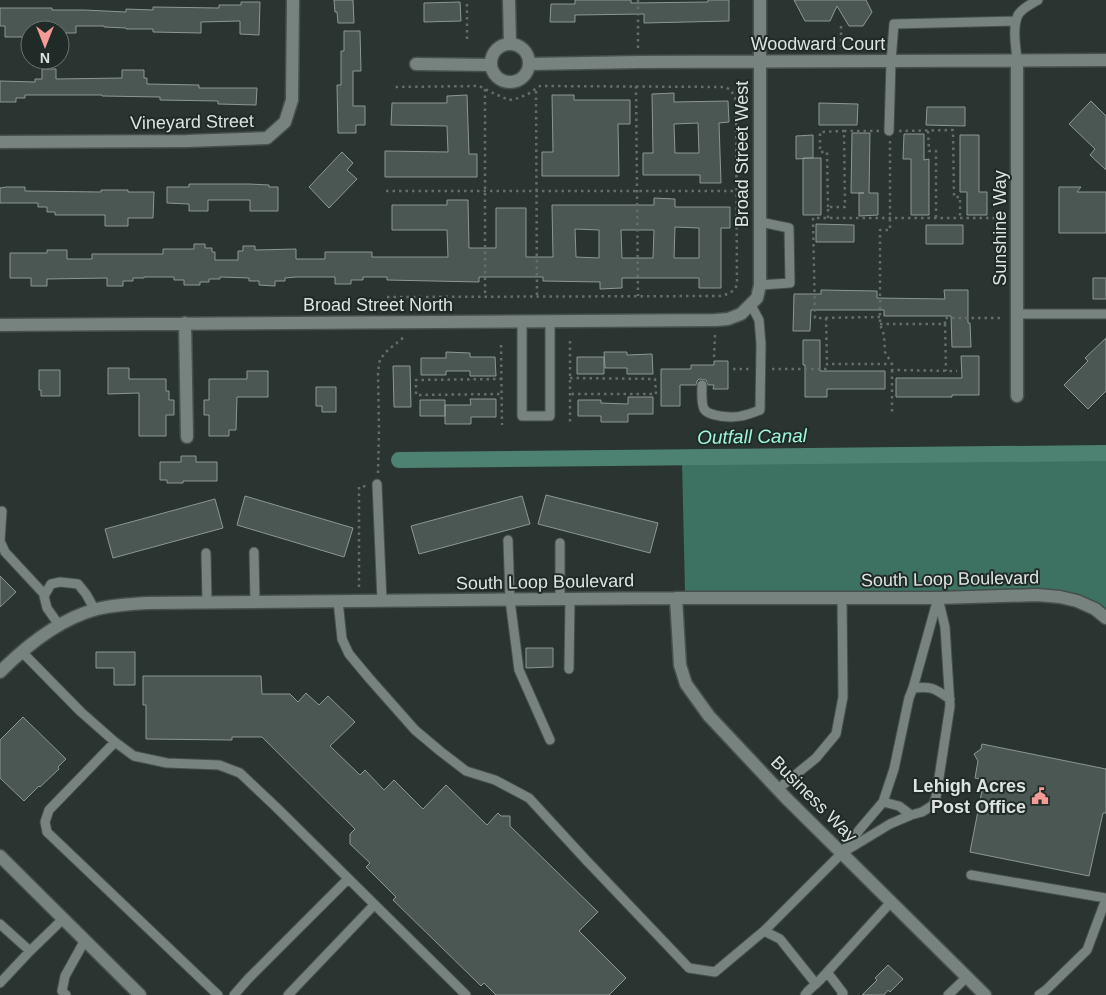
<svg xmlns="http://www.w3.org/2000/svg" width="1106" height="995" font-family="Arial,sans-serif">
  <rect width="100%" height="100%" fill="#2a3532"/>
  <path fill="#3d7162" d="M1106,458V608L1099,603L1079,594L1038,588L938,591H685L682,461Z"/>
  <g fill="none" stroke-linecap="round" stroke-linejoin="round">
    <path stroke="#4d8272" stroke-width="16" d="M399,460L1106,453"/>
  </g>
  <path fill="#4b5753" stroke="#8a9893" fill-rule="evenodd" d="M334,0H353L354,23H338L337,12H335Z
    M575,0H631V3L708,2V0H729V21L644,23V14L575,15V22H550L551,4H575Z
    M794,0H866L872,12L863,26H849L837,6L830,21H805Z
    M241,2H260L259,35L240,34V21L201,22V33L153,32V29H126V28L104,27V26H76V33H60V30H30V37H5V26H0V8H52V10H84L126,12V9L153,10V7L219,8V5H241Z
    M460,2L461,21L424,22V3Z
    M344,31H360L361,71H353V106H365V125H356V133H338L337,85H341V51H344Z
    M42,69H56V79L122,78V70H144V78H147V84L199,85V88H257L256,105L218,104V101L160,100V97L102,96V95H25V98H16V102H0V81L35,82V79H42Z
    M674,93V102L728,101L729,122L719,123L721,183H700V175H643V153H653L652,94ZM698,123L699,153H675L674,124Z
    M467,95L469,154H477V177H385V151L448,152L447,126L391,125L392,103H447V96Z
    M552,95H574V100H630V124H618L619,176H542V152H553Z
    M1091,101L1106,116V170L1090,155L1095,149L1069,124Z
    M819,103L858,104L857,125H819Z
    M927,107H965V126L926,125Z
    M852,133H870L869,193H878V215L859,216V193H864H851Z
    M904,134H924V160L929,159V215H911V159H903Z
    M813,135V158L796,159V136Z
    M960,135H979V192H987V215H967V192H960Z
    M342,152L353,163L347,170L357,179L329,208L309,187Z
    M803,158H821V215H803Z
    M189,184H249L269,185V187H278V211H250V200H208V211H189V204L167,203V187H189Z
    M6,187H25V191L101,192V190H128V192H154L153,218H128V226H105V215H55V212H47V207H38V203H0V188Z
    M1059,187H1081L1077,192H1106V233H1059Z
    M654,198L675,199V207H730V228H721V288H699V278H622V288L600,289V282L543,281V277H479V282L387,280V277H363V280H351V284H335V277H296L285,278V281H275V286L259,285V281H249V278L220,277V279H209V282H200V285H184V280H174V277H144V278H133V281H123V286H107V278L47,279V286H31V278H10V253H47V250H67V259H92V254H163V249H194V244H205V248H212V252H215V260H238V251H243V246H255V250L296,249V259H325V252H372V257H448L447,230H392V205H447V200H468L469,248H496V208H526V257H553L552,205H654ZM675,227L699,228V258H674ZM575,229L599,230V258L576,257ZM621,230H654L653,258H622Z
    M816,224L854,225V242H816Z
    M926,225H963V244H926Z
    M1093,278H1106V299H1093Z
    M821,290L877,291V298L945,299L944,290H968V323H970L971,347H952L951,316H884V310H811L810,331H793L794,294H821Z
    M1106,338V391L1088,409L1064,385L1088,361L1085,358Z
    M803,340H820V371H885V389H827V397H805V365H803Z
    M446,352L470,353V357H495L496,376H470V371H446V375H421V358H446Z
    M604,352H627V355L652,354L653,374H627V368H605Z
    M961,356H979V395H952V397H896V378H962Z
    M577,357H604V374H577Z
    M714,361H728V389H713L714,385H708L706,380L699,379L697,381L696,385H680V406H661V369H691V365H714Z
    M393,366H410L411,407H394Z
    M108,368H129V379H166V391H169V400H174V415H166V436H139V393L108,394Z
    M39,370H60V396H41V390H39Z
    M247,371H268V397H237L236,430H229V436H209V415H204V400H209V379H247Z
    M316,387H336V412H322V406H316Z
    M628,397H653V414H628V422H601V416H578V400H601V403L628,404Z
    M470,399H496V417H471V424H445V405H471Z
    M420,400H445V416H420Z
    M181,456H196V462H217V481H183V483H167V480H160V462H181Z
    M546,495L658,523L650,553L538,524Z
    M245,496L353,528L344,557L237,525Z
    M522,496L530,524L419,554L411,526Z
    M215,499L223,528L113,558L105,529Z
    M0,576L16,592L0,607Z
    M526,648H553V667L526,668Z
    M96,652H135V685H114V668H96Z
    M143,676H261L262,694H290L298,702L306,693L319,705L328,696L355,722L330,746L360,775L365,770L384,790L394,780L423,809L446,785L487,825L498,813L501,816H510V826L598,912L579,931L626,978L609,995H496L484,983L481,986L393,900L396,897L366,867L370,863L350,844V834L355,829L262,737H232V740L146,739V705H143Z
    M23,717L66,759L58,767L59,769L40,787L39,786L24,801L0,778V740Z
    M982,744L1106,769V813H1103L1089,876L970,852L984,780L975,778L978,761L974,754L981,749Z
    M888,965L903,979L890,992L888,990L884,995H862L877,980L875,978Z"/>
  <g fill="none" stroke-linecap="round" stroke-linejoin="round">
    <g stroke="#47504d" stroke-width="11">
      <path id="lane" d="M1017,60C1016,47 1012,28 1018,15C1022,8 1031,4 1038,0
        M889,131L891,61L894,24L1016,21
        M760,222L789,228L790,283L760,285
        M1017,314H1106
        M522,321V416H550V321
        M702,385C702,392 701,403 704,409C709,417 733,418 741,416C748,415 754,412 760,410L761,344L759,320L751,305
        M377,484L382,601
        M2,511L0,541L5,552L45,595
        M508,540L510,600L519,670L550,740
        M560,543V599
        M254,552L255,602
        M206,553L207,602
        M938,598L945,627L950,706L936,797L933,805L922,812L911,815L890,824L842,853L860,829L883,802L894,769L909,698L913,688Z
        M338,601L342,639L349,654L369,678L415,730L440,751L466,771L495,780L529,798L586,860L689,968L715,972L764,931
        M59,625L47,608L44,596L51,584L60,582L78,584L86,594L95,610
        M22,652L81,712L115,742L134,756L167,763L219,765L240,773L276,807L466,995
        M569,669L570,599
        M913,688C932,686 934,688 950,699
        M115,742L49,810L45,822L47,832L218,995
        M778,789L816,758L836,734L843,697L842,598
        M883,802L899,806L911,815
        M971,875L1106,898
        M0,924L30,951L0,983
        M30,951L63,919
        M827,972L843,993L842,995
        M816,984L780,939L764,931L842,853
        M66,995L62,991L65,976L85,940
        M234,995L248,979L348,879
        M288,995L374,905
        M805,995L808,991L820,980L891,902
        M948,995L967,977
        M1039,995L1046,990L1087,950L1106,899"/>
    </g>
    <g stroke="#47504d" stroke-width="15">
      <path id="street" d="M509,0L510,44
        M491 63a19 19 0 1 1 38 0a19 19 0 1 1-38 0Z
        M416,64L490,65
        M530,64L639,62L1106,60
        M0,142L187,141L267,138L285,122L292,100L293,0
        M185,323L187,437
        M0,325L716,320L728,319L741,314L757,298L760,285V0
        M1017,396V60
        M676,598L680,665L686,684L709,716L786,798L985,995
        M0,672C27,645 59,619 97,609C113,605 130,604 147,603L676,598H938L1037,595L1060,597L1077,601L1095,609L1106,618"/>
    </g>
    <g stroke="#47504d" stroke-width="15">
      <path id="secondary" d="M0,856L140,995"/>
    </g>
    <path stroke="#646d6b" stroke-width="2.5" stroke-dasharray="2.5 4" stroke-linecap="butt" d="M638,0V48
      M841,26V47
      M467,39V0
      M636,86L638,296
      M485,89V297
      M536,91L537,297
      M899,131L953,130L954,197H960V218
      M928,131L929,151H936V218
      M890,141V230H880V324L884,335L885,352L892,364
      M386,191H737
      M828,207L827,152H820V132L844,131
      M828,218V207H845L844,131H879
      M387,297L720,296C728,294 733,293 737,285L736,100L731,90L725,87L540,86L528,94L519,98L509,100L493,93L479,86L392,87
      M880,317L815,318L813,218H994
      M826,318L827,364
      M880,324H945V318H1003
      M945,324L946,371
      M570,341V424
      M501,345L502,425
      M714,357L715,334
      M733,369H749
      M772,369H827V364H892V370L957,371
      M892,370V412
      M570,378L655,379L656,394H570
      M502,379L416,380V395L502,394
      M378,473L379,431L378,372L380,359L388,350L404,337
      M359,587V487L366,486"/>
    <use href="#lane" stroke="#76837e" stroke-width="9"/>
    <use href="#street" stroke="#76837e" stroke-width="12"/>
    <use href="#secondary" stroke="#76837e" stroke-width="12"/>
  </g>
  <defs>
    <g id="civic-bare" transform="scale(1.35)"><path d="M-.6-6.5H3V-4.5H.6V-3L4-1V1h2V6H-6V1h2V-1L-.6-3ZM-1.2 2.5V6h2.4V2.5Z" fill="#f59b97" stroke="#202b28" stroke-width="2.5" paint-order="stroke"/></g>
  </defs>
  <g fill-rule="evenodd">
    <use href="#civic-bare" x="1040" y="796"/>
  </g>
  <g text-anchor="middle" stroke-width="4" stroke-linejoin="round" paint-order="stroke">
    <g font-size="18" fill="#dce3e1" stroke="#202b28">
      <text x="818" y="50">Woodward Court</text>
      <text transform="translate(192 122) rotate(-1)" y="6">Vineyard Street</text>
      <text transform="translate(742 154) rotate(-90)" y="6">Broad Street West</text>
      <text transform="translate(1000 228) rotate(-90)" y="6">Sunshine Way</text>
      <text x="378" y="311">Broad Street North</text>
      <text transform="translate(950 579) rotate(-1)" y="6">South Loop Boulevard</text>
      <text transform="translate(545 582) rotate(-1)" y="6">South Loop Boulevard</text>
      <text transform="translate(814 799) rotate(45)" y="6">Business Way</text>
    </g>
    <g font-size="18" font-weight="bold" fill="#dce3e1" stroke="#202b28" text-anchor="end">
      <text x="1026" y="792">Lehigh Acres<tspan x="1026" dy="21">Post Office</tspan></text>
    </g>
    <g font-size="19" font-style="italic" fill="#9ef5db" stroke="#202b28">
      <text transform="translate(752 436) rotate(-1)" y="7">Outfall Canal</text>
    </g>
  </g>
  <g transform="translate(45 45) rotate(180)"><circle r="24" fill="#202b28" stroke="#6b7572"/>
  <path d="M0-4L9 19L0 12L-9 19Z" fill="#f59b97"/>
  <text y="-8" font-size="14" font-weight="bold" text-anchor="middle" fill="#dce3e1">N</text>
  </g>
</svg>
